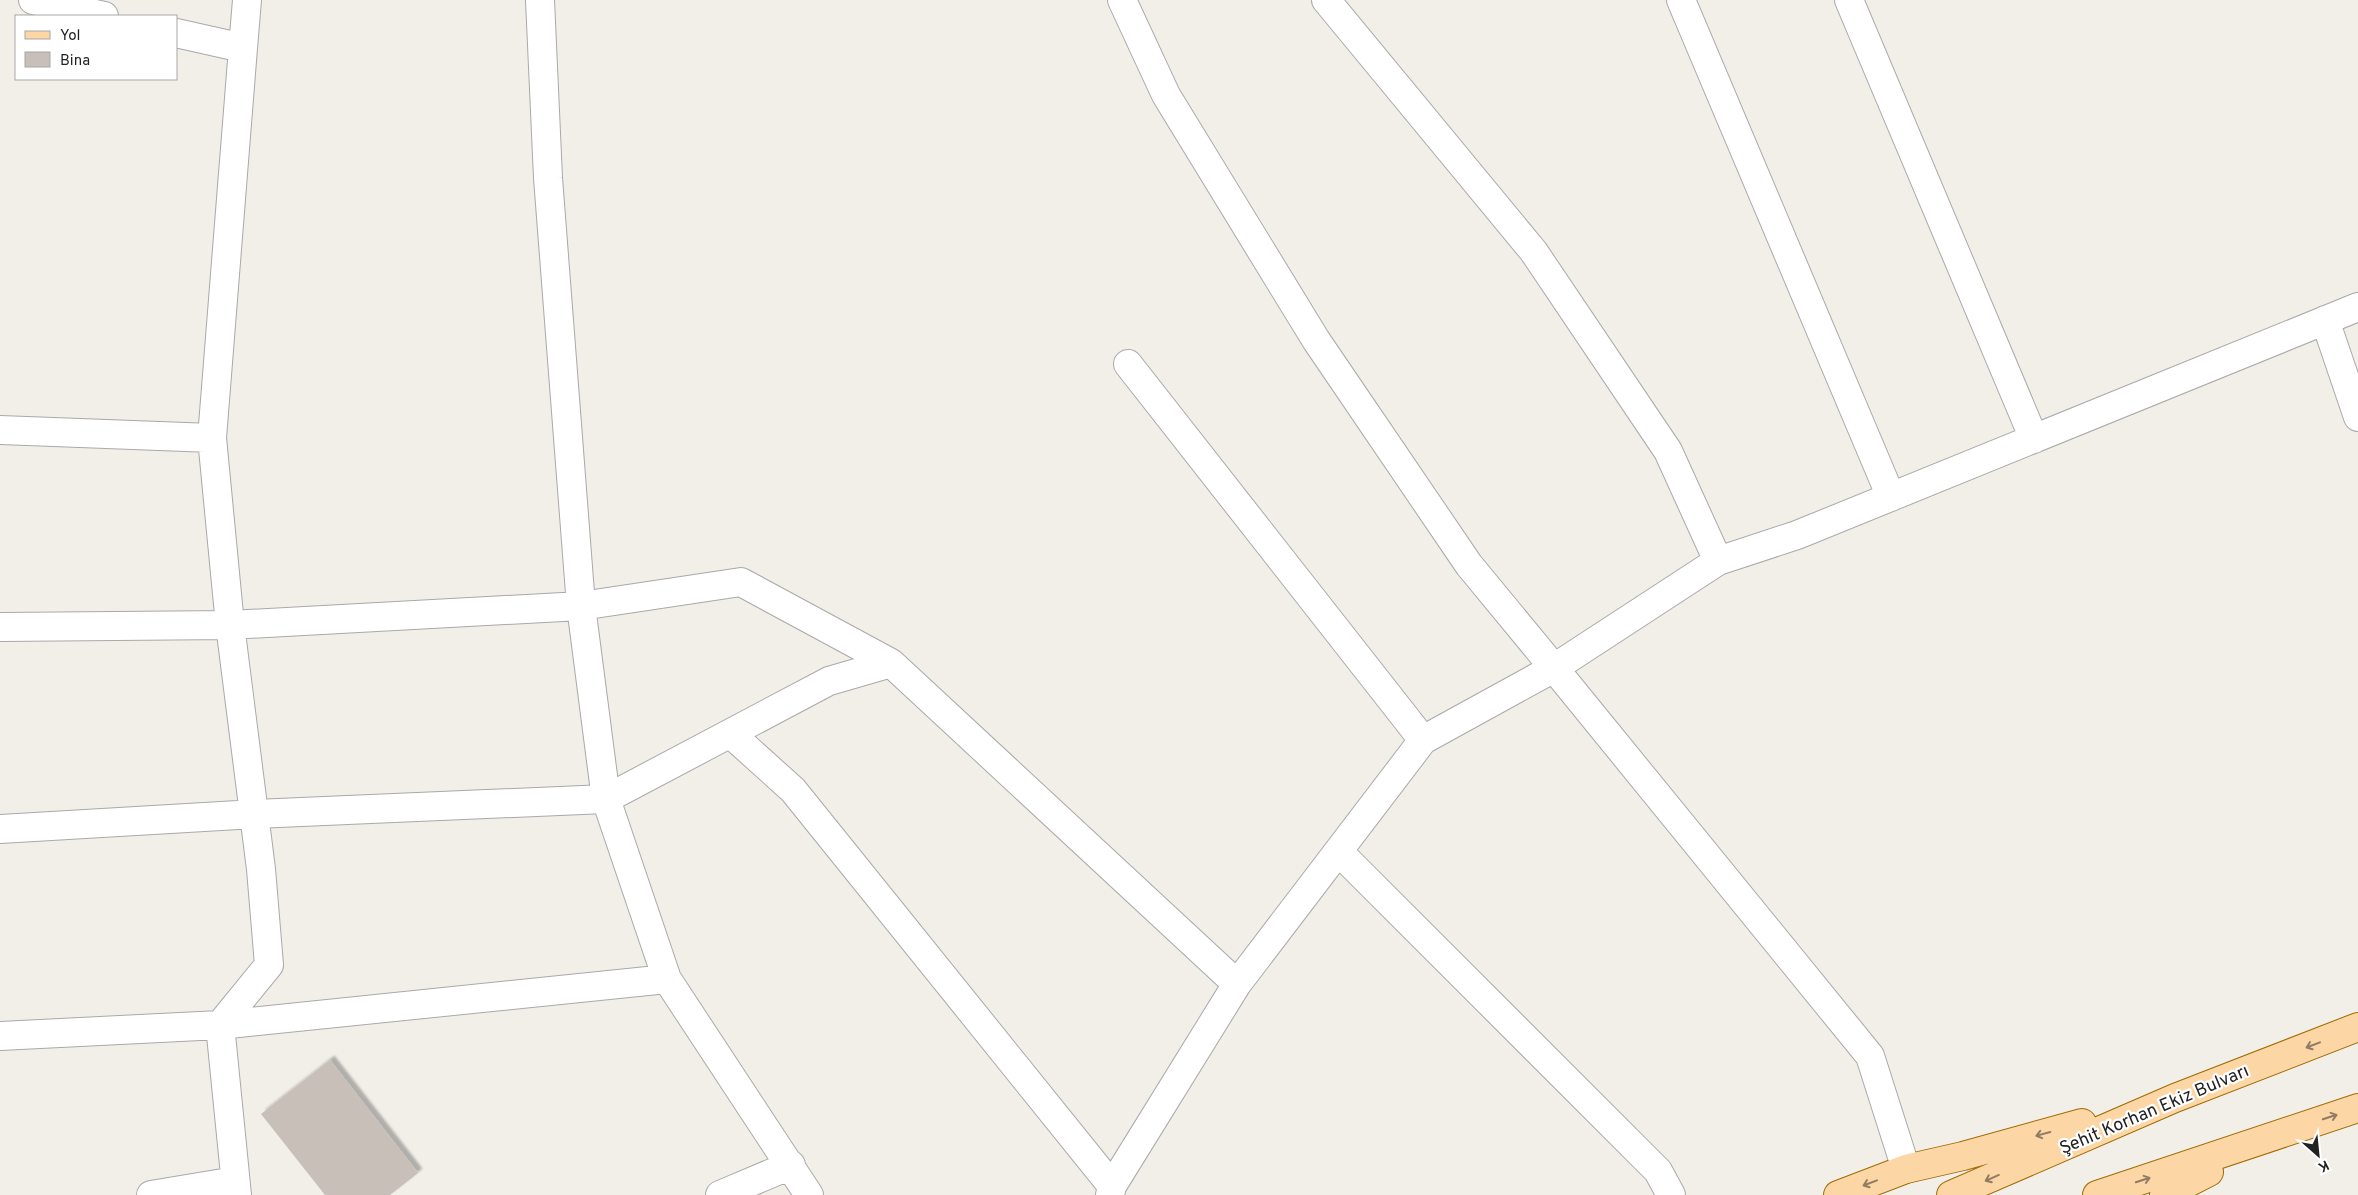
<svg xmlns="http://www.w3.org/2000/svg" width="2358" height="1195" font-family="Overpass,sans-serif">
  <defs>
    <filter id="shadow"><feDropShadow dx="4.5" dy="-4.5" stdDeviation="1" flood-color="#0004"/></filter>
  </defs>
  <rect width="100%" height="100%" fill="#f2efe9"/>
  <path fill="#c7bfb8" filter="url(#shadow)" d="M330,1060L418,1173L390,1195H325L261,1114Z"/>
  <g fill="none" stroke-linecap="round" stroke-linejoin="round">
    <g stroke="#a9a9a9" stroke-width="30">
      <path id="minor" d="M33,0L104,16
        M1326,0L1534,252L1668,451L1718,561L1797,535L2358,307
        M1681,0L1891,497
        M1849,0L2034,439
        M176,33L243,48L247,0
        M2325,320L2358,417
        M1128,364L1423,740
        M0,430L212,438L243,48
        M212,438L230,625L261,869L269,965L220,1025
        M1718,561L1554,668L1870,1056L1906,1169
        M0,627L230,625L581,606L548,178L540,0
        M732,735L793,790L1112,1186
        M0,829L255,814L606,799L581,606L741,582L891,663
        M1339,852L1658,1171L1671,1195
        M220,1025L667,979
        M0,1036L220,1025L237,1195
        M151,1195L235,1181
        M720,1195L791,1165
        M809,1195L667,979L606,799L829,681L891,663L1237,984
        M1110,1195L1112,1186L1237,984L1423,740L1554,668L1469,565L1316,340L1166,95L1122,0"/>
    </g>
    <g stroke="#a06b00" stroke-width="30">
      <path id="primary" d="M1838,1195L1906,1169L1963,1156L2082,1123
        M1951,1195L2175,1098L2358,1027
        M2097,1195L2358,1108
        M2164,1195L2209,1172"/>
    </g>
    <use href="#minor" stroke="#fff" stroke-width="28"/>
    <use href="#primary" stroke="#fcd6a4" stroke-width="28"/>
  </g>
  <defs><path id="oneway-shaft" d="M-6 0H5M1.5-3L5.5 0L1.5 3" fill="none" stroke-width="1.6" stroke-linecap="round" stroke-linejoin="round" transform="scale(1.25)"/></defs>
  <g stroke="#8f7c63">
    <use href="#oneway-shaft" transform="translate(2313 1045) rotate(159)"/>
    <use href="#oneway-shaft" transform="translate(2330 1117) rotate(-18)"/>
    <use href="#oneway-shaft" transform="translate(2043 1134) rotate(165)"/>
    <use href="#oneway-shaft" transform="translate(1992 1178) rotate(156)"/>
    <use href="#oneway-shaft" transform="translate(2143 1180) rotate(-18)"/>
    <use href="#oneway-shaft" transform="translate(1870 1183) rotate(159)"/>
  </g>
  <g text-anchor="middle" stroke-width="4.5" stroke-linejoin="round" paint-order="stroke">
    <g font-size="18" fill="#222" stroke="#fff">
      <text transform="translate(2154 1109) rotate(-23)" y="6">Şehit Korhan Ekiz Bulvarı</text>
    </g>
  </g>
  <rect x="15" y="15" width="162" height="65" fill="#ffffff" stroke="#a7a7a7"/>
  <rect x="25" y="31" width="25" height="8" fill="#fcd6a4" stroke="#a7a7a7"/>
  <text x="60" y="40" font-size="15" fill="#222222">Yol</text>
  <rect x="25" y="52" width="25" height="15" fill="#c7bfb8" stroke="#a7a7a7"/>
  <text x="60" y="65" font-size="15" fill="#222222">Bina</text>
  <g transform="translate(2318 1155) rotate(153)" stroke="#ffffff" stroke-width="4" paint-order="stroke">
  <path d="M0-4L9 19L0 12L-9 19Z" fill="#222222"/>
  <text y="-8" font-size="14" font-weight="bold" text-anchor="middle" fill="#222222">K</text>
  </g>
</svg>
